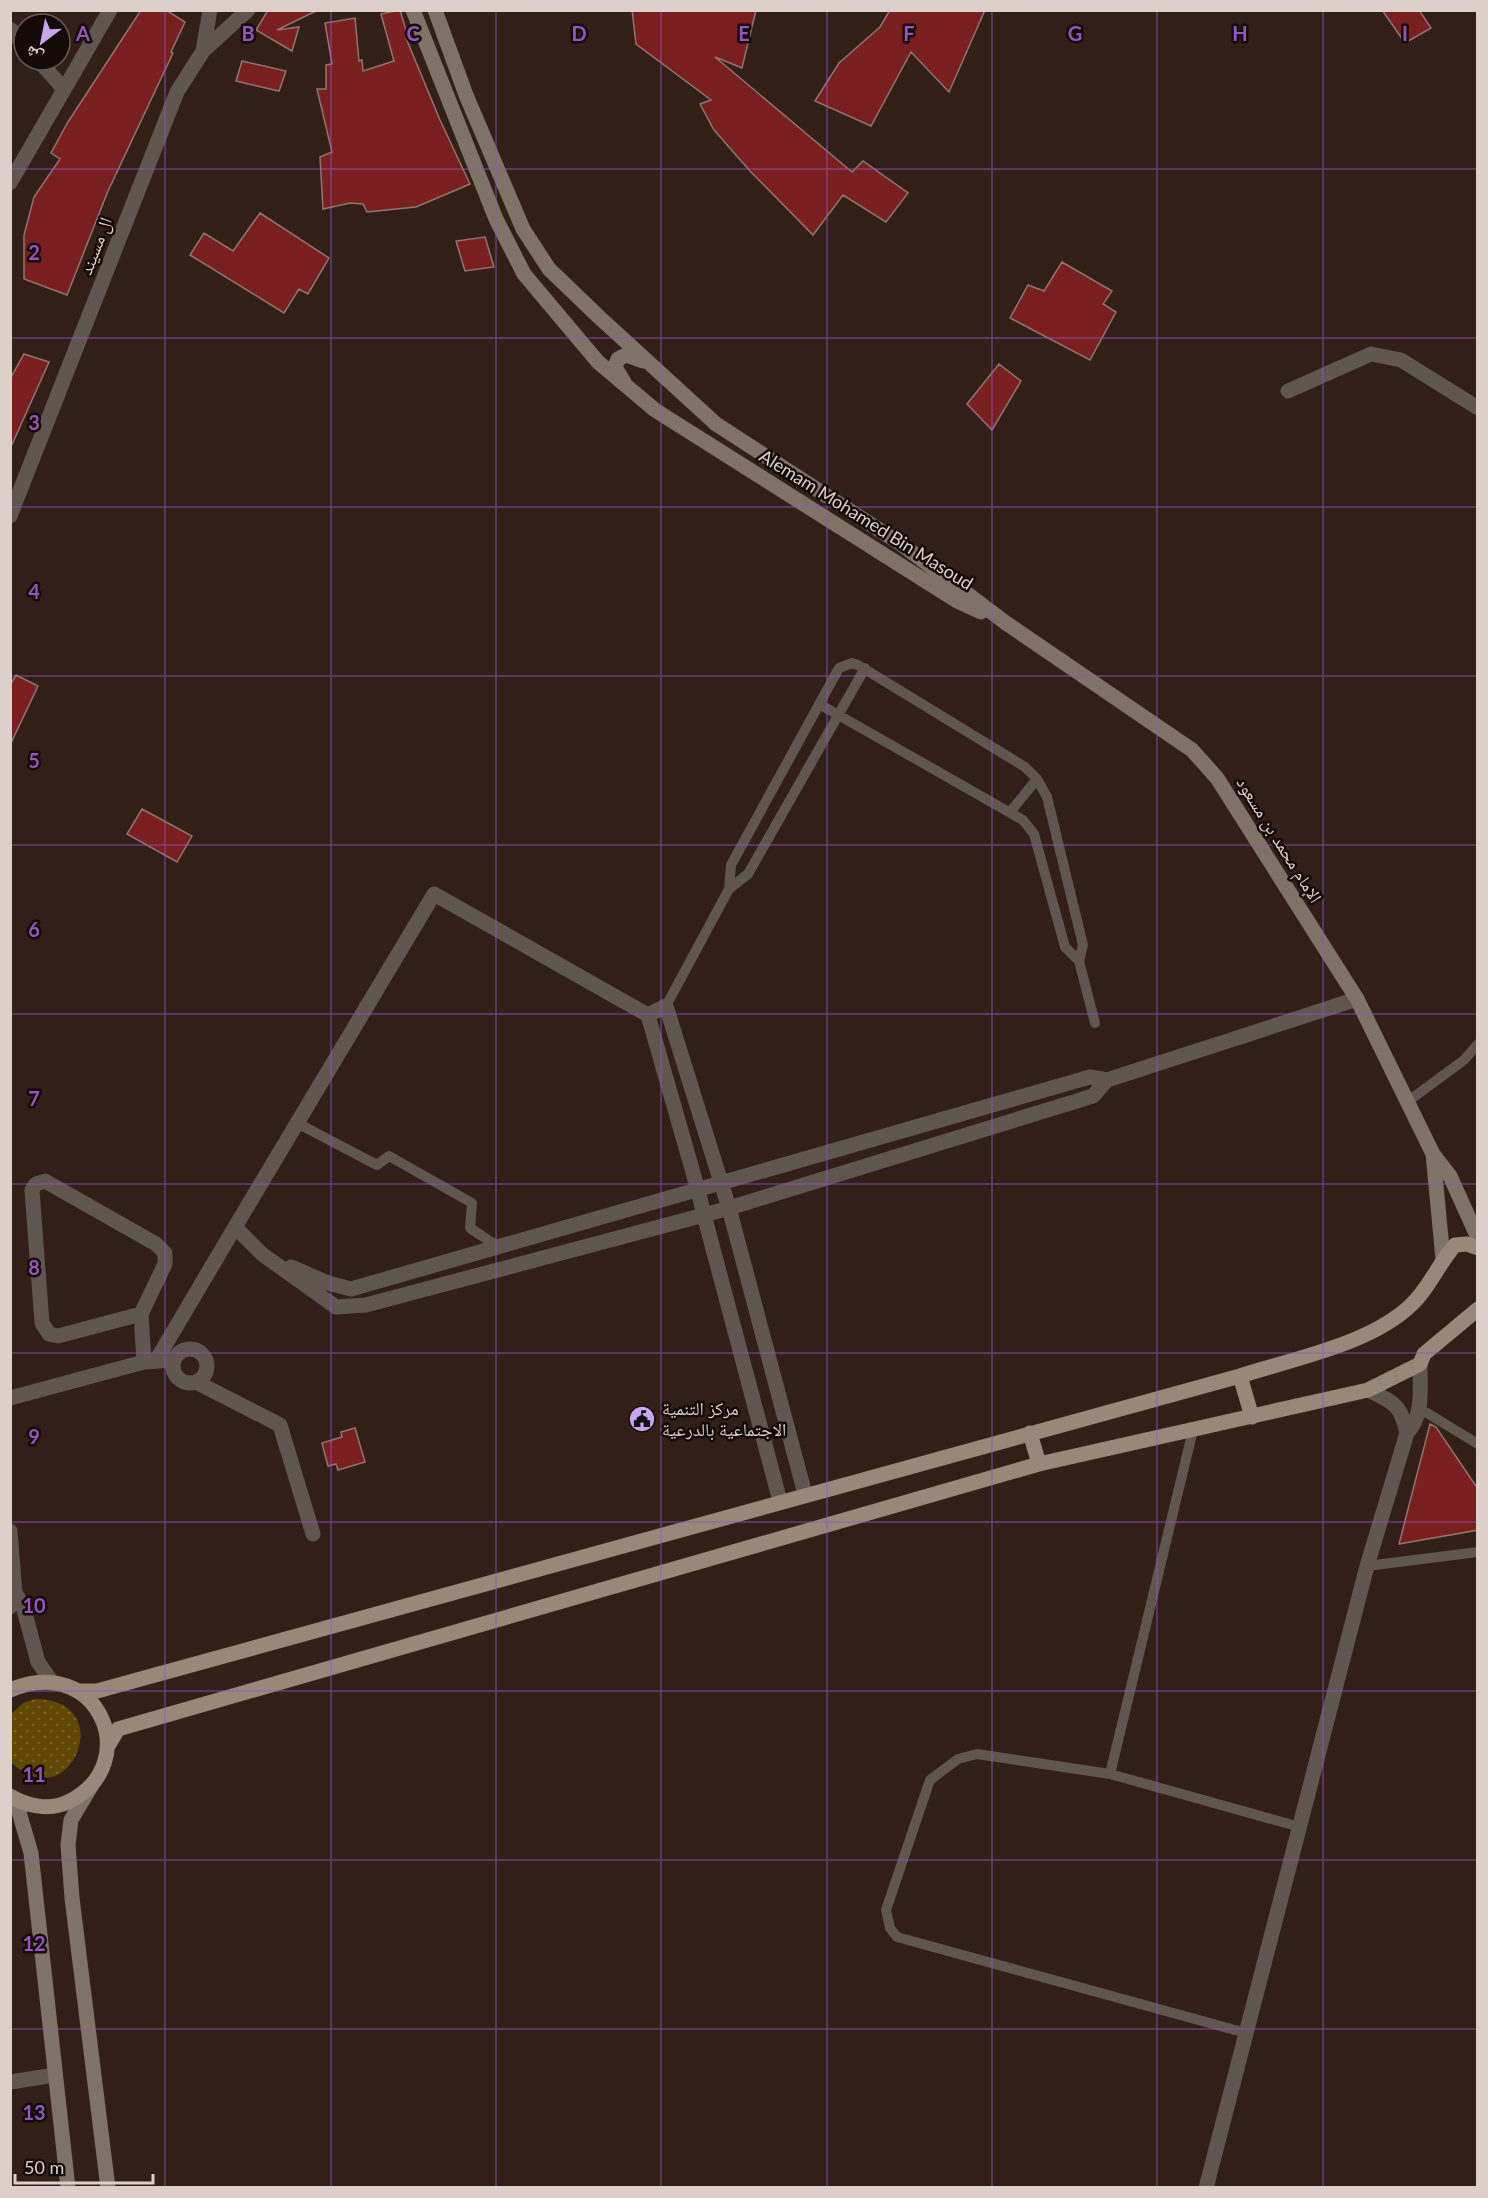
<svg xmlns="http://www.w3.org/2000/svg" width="1488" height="2198" font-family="Lato,'Noto Naskh Arabic',sans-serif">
  <defs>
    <pattern id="grass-dots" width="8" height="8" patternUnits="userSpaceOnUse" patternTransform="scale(1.5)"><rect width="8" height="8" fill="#614704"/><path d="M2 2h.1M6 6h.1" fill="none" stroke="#776027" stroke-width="1.8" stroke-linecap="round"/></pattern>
  </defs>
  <rect width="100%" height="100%" fill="#321f17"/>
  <path fill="url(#grass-dots)" d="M35,1699C121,1699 69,1821 11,1762V1714L23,1703Z"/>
  <path fill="#7a1f20" stroke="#8f7472" stroke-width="1.5" d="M141,10H166L185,22L171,52L173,53L108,191L67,295L24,279V235L34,197L60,159L51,153L68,122Z
    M268,10H318L277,30L299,27L292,51L256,30Z
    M400,10L408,37L406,38L440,120L470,184L416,207L367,212L363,204L350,203L323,209L320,157L332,152L317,89H326V65L332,64L325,23L355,18L359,61L362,60L363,71L394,61L381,14Z
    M632,10H756L742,68L715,57L852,172L863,161L908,193L886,222L843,195L813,235L750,171L714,130L700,104L711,100L636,44Z
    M890,10H985L949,92L911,52L871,126L815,101L839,63L880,27Z
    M1382,10H1419L1431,28L1405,43Z
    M242,61L286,71L279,91L236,81Z
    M260,213L329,258L308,294L299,289L284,313L190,255L204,233L233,251Z
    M485,237L494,267L465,271L456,241Z
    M1062,262L1112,291L1103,304L1116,312L1090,360L1010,318L1028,285L1044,291Z
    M24,354L49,362L10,449V379Z
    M999,364L1021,381L992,430L967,404Z
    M16,675L38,686L10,745V685Z
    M142,809L192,836L177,862L127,834Z
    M1430,1424L1436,1427L1478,1489V1530L1399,1544Z
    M355,1428L365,1462L338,1470L336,1464L328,1466L322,1443L342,1437L341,1432Z"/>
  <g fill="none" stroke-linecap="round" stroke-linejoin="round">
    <path stroke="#5e564f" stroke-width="10" d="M819,704L1023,820L1034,834L1065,947L1079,961
      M1011,811L1037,779
      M729,889L731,865L839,668L852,663L858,665L1025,767L1037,779L1047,797L1083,945L1079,961L1095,1023
      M666,1006L729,889L748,874L865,668
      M1407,1102L1464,1060L1478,1044
      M297,1123L377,1165L389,1156L472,1203L470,1228L500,1248
      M1419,1411L1427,1413L1478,1444
      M1193,1430L1110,1774L1300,1827
      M1367,1566L1478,1552
      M1110,1774L977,1754L958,1759L930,1780L886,1910L890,1928L897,1937L1246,2033"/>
    <path stroke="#5e564f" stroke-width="15" d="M10,29L24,45
      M203,51L210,10
      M38,60L64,89
      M10,183L110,10
      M1288,391L1371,354L1401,360L1478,408
      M10,516L177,92L203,51L248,10
      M648,1015L666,1006L729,1208L805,1494
      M291,1267L328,1283L351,1289L1090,1077L1107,1080L1357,999
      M141,1314L165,1264V1253L156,1244L45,1181L36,1184L32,1190L42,1323L49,1334L58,1336L141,1314L144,1362
      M173 1366a17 17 0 1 1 34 0a17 17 0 1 1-34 0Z
      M157,1359L235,1227
      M196,1382L280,1425L313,1534
      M1368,1390C1394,1403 1400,1403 1407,1433C1424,1416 1420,1387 1420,1364
      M10,1398L144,1362L174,1360
      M780,1501L704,1215L698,1190L648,1015L434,894L235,1227L262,1254L336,1307L366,1305L704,1215L729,1208L1093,1096L1107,1080
      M10,1531L15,1593L10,1607
      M15,1593L23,1606L38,1662L51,1681
      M10,2082L55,2075
      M1206,2188L1367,1566L1407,1433"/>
    <path stroke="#7f7267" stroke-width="15" d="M413,10L496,219L524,274L598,362L655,410L957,601L981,612
      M435,10L466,95L523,229L549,269L599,317L716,424L901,544L1006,623L1192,750L1217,778L1357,999L1433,1154L1450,1176L1478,1238
      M624,382L615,367L618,359L626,355L643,361
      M1433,1154L1443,1259
      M92,1785L71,1820L68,1845L72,1898L108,2188
      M10,1800L19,1812L31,1853L68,2188"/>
    <path stroke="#988879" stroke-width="15" d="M1240,1376L1252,1417
      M1030,1433L1039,1464
      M10,1690C98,1652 146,1764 68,1802C49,1811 27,1806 10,1796
      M79,1691H97L1240,1376C1292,1359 1372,1344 1412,1304C1429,1288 1439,1263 1455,1245L1467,1244L1478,1248
      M108,1746L118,1729L1039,1464L1368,1390L1420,1364L1424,1354L1478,1309"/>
  </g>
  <path fill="none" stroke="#9455c2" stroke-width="1.5" stroke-opacity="0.55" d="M165,10V2188M331,10V2188M496,10V2188M661,10V2188M827,10V2188M992,10V2188M1157,10V2188M1323,10V2188M10,169H1478M10,338H1478M10,507H1478M10,676H1478M10,845H1478M10,1014H1478M10,1184H1478M10,1353H1478M10,1522H1478M10,1691H1478M10,1860H1478M10,2029H1478"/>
  <defs>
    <g id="civic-disc" transform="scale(1.35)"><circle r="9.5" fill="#c7a6ef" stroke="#140b08"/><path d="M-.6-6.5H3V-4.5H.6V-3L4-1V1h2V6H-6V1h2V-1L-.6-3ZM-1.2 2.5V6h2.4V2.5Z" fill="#111"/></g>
  </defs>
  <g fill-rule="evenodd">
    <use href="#civic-disc" x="642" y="1419"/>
  </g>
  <g text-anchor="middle" stroke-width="5" stroke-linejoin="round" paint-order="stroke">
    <g font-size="18" fill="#ddd0ca" stroke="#140b08">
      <text transform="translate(96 246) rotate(-69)" y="6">ال مسيند</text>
      <text transform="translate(866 520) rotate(32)" y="6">Alemam Mohamed Bin Masoud</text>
      <text transform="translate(1279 840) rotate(58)" y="6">الإمام محمد بن مسعود</text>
    </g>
    <g font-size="18" fill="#ddd0ca" stroke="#140b08" text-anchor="start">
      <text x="662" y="1415">مركز التنمية<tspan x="662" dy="21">الاجتماعية بالدرعية</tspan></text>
    </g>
  </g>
  <g font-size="20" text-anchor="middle" font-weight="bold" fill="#9455c2" stroke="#140b08" stroke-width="5" stroke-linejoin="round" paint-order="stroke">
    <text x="83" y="41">A</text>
    <text x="248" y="41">B</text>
    <text x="413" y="41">C</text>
    <text x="579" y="41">D</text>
    <text x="744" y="41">E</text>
    <text x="909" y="41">F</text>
    <text x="1075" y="41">G</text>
    <text x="1240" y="41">H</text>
    <text x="1405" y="41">I</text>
    <text x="34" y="260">2</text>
    <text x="34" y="430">3</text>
    <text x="34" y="599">4</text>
    <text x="34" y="768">5</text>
    <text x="34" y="937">6</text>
    <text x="34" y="1106">7</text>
    <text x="34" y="1275">8</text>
    <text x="34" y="1444">9</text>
    <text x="34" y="1613">10</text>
    <text x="34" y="1782">11</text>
    <text x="34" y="1951">12</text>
    <text x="34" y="2120">13</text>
  </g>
  <rect width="1488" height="2198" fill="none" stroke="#ddd0ca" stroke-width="24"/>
  <g transform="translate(42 42) rotate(212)"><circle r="28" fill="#140b08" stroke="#645a56" stroke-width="1.5"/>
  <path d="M0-4.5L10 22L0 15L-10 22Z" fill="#c7a6ef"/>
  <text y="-9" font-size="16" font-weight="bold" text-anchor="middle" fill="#ddd0ca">ش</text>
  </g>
  <path d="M15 2174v9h138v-9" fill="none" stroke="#ddd0ca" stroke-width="3"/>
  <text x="24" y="2174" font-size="18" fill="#ddd0ca" stroke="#140b08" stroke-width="4.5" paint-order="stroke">50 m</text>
</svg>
